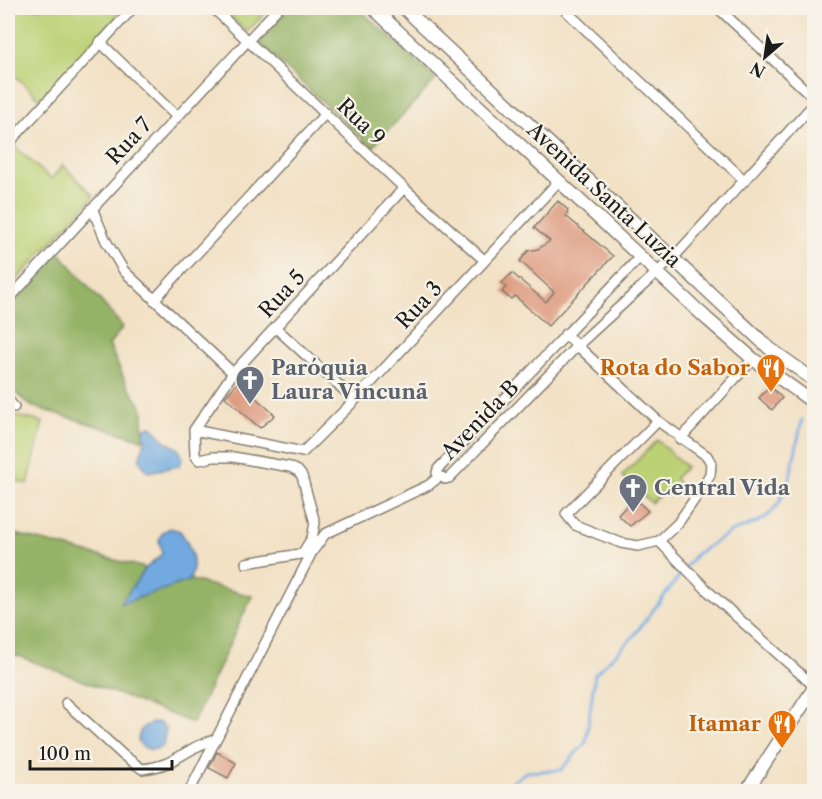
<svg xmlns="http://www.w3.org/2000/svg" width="822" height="799" font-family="'Libre Caslon Text',serif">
  <rect width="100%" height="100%" fill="#f7f3e8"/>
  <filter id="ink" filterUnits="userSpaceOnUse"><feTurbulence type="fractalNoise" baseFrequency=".0167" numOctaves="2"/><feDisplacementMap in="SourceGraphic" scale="12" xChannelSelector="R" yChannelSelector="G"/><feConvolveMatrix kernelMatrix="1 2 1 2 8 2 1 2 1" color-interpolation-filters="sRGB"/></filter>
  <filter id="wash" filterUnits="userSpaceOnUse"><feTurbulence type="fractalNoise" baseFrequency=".008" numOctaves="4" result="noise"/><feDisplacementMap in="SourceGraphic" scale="24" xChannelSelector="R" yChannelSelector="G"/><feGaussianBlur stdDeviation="1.35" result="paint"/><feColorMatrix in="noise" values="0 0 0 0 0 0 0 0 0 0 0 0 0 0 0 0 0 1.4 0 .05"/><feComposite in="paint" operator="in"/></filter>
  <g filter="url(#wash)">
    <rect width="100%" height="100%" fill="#f2e1c5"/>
    <path fill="#bcd175" stroke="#6c7648" stroke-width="1.5" d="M8,8H113L119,14L41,100L8,69Z
      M221,8H270L247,32Z
      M13,145L51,179L63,165L94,196L8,289V151Z
      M8,414L43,422L28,484L8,479Z
      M657,440L686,467L675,478L679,485L668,495L662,493L651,503L622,476Z"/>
    <path fill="#95b366" stroke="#586841" stroke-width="1.5" d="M289,8H358L436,79L372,148L257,41Z
      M58,251L123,327L109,345L127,385L143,409V440L31,406L8,386V309Z
      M8,532L252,596L193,723L8,652Z"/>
    <path fill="#71a9e0" stroke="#46627e" stroke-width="1.5" d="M151,426L166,442L178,448L183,458L179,466L148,472L139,460L145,441L144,429Z
      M170,528L180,531C191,546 198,564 189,581L120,604L145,569L161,555L162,552L159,540L163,532Z
      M158,722L166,728L163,746C153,752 145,750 138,742C138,728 145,724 158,722Z"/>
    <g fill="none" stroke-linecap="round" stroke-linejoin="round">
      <path stroke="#71a9e0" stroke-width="3" d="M812,362L814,355
        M498,792L526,772L561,770L586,742L595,674L632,638L696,554L731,532L758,522L770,514L779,503L789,482L802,420"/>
    </g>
    <g id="blocks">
      <path fill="#de997e" d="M558,201L568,210L566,216L613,256L548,326L515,296L511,299L502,292L506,287L502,283L512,273L546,302L554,292L520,261L528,251L538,249L550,241L534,228Z
        M238,382L275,415L260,428L225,397Z
        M770,386L782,398L772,410L759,398Z
        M634,498L648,511L630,526L618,515Z
        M217,752L236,763L228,778L209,768Z"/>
    </g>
  </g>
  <g filter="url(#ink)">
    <use href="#blocks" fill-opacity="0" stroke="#877e70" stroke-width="1.5"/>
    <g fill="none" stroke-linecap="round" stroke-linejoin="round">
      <g stroke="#877e70" stroke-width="12">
        <path id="minor" d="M213,8L404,188L484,260
          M563,8L745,181
          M718,8L814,98
          M100,42L176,116
          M8,144L133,8
          M92,208L106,241L124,271L233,373
          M8,300L278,8
          M154,300L326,113
          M276,328L355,400
          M565,334L658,421L707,456L711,463L710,475L701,490L678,523L659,541L638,546L621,543L575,525L566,514L658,421
          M8,400L14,407
          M194,430L303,452L355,400L559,181
          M194,430L233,373L404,188
          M194,430L195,455L199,460L213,457H233L290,467L298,471L302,476L315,523L312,538L302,554
          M680,439L753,359
          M440,476L445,479L449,478L577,346L673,258L814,104
          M440,476L437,473L438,469L640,257
          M659,541L709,592L814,686
          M246,563L312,552L325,534L429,485L440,476
          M66,703L123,755L142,769C168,766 173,760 194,748C201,744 209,742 216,739
          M189,792L312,552"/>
      </g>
      <g stroke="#877e70" stroke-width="15">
        <path id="tertiary" d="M373,8L706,318L753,359L814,403
          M404,8L769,348L814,380
          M746,792L814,688"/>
      </g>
      <use href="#minor" stroke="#fff" stroke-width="9"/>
      <use href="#tertiary" stroke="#fff" stroke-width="12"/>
    </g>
  </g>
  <defs>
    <g id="restaurant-pin" transform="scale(1.5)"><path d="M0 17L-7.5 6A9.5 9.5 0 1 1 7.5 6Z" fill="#e8710a" stroke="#f7f3e8"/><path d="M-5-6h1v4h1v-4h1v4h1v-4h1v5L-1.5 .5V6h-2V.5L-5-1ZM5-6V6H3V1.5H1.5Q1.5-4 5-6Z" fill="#fff"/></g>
    <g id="church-pin" transform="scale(1.5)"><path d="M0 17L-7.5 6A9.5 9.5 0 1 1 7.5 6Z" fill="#6b7280" stroke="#f7f3e8"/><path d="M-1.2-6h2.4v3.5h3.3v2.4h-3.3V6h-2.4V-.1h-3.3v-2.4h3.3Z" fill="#fff"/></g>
  </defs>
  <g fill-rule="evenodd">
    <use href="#restaurant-pin" x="771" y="368"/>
    <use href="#church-pin" x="250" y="380"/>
    <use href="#church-pin" x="633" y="488"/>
    <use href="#restaurant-pin" x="782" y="724"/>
  </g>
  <g text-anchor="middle" stroke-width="4.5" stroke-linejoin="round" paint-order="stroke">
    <g font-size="21" fill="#1c1c1c" stroke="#f7f3e8">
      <text transform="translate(361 122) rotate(44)" y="7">Rua 9</text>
      <text transform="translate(129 141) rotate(-47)" y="7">Rua 7</text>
      <text transform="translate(604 195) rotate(43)" y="7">Avenida Santa Luzia</text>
      <text transform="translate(282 294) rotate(-47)" y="7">Rua 5</text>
      <text transform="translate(419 305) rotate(-47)" y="7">Rua 3</text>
      <text transform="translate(480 420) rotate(-46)" y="7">Avenida B</text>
    </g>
    <g font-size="21" font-weight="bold" fill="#5b616d" stroke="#f7f3e8" text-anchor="start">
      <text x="271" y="375">Paróquia<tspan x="271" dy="24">Laura Vincunã</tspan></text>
      <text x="654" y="495">Central Vida</text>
    </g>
    <g font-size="21" font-weight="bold" fill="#c56008" stroke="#f7f3e8" text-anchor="end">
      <text x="750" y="375">Rota do Sabor</text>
      <text x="761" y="731">Itamar</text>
    </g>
  </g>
  <rect width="822" height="799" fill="none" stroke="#f7f3e8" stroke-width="30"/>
  <g transform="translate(765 57) rotate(209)" stroke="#f7f3e8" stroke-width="4.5" paint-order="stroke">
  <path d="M0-4.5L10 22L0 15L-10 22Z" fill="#1c1c1c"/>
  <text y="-9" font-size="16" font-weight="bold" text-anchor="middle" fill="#1c1c1c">N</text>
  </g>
  <path d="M30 760v9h142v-9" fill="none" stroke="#1c1c1c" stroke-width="3"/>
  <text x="39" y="760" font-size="18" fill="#1c1c1c" stroke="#f7f3e8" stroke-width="4.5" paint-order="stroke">100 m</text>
</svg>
